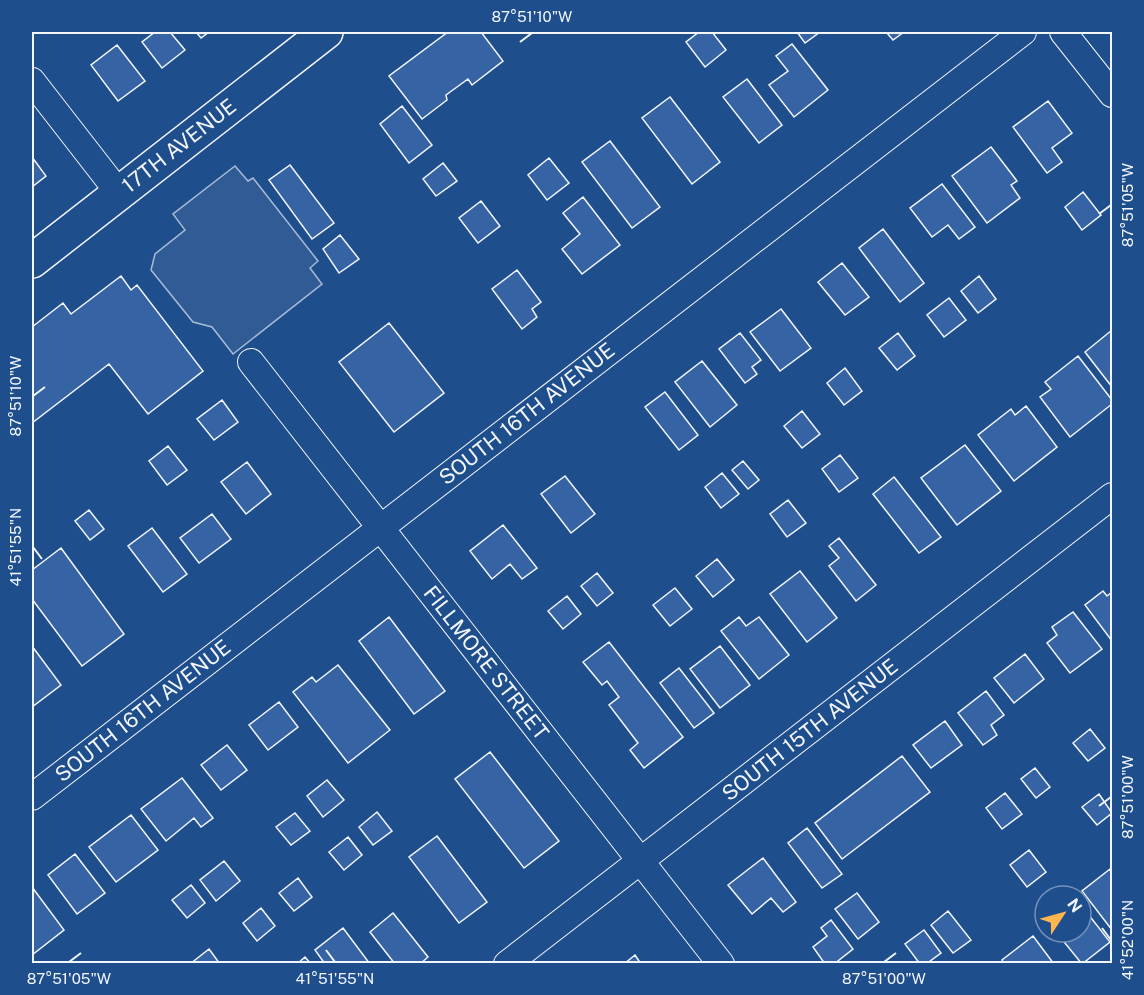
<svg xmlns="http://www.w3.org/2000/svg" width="1144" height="995" font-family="'Public Sans',sans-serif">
  <rect width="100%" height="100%" fill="#1f4e8c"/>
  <path fill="#305b95" stroke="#a8bbd7" stroke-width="1.5" d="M235,166L248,181L253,178L318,261L310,268L322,284L233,354L212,327L193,322L151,270L155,254L185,230L173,214Z"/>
  <path fill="#3563a3" stroke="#f2f6ff" stroke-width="1.5" d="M155,32H170L185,50L162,68L142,42Z
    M196,32H209L201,38Z
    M448,32H481L503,61L472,85L468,79L446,95L447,100L422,119L389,76Z
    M699,32H712L726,50L705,67L686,42Z
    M797,32H820L805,43Z
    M886,32H904L893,40Z
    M792,44L828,90L794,117L769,85L788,71L776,56Z
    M117,45L145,81L118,101L91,65Z
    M747,79L782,125L759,143L723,97Z
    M670,97L720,162L692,184L642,118Z
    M1048,101L1072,133L1052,148L1062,162L1047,173L1013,127Z
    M402,106L432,145L409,163L380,124Z
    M610,141L660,207L632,228L582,162Z
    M991,147L1017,181L1011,185L1020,198L987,223L952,176Z
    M32,157L46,176L32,187Z
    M549,158L569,183L547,200L528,175Z
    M443,163L457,181L436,196L423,179Z
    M290,165L334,223L312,239L269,180Z
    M942,184L975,227L959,239L948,225L932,237L910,208Z
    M1083,192L1101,215L1082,230L1065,207Z
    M583,197L620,245L582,274L562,249L580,234L563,213Z
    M481,201L500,226L478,243L459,218Z
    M883,229L924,283L900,302L859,248Z
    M340,235L359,259L339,273L323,249Z
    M842,263L869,297L845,315L818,282Z
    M517,270L541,302L532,309L537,317L522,329L492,289Z
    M121,276L131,290L137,285L203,371L148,414L109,364L32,423V327L63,303L71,314Z
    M979,276L996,299L978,313L961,291Z
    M949,298L966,320L944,337L927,315Z
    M781,309L811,348L780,371L750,332Z
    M389,323L444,393L394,432L339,362Z
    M1112,330V387L1085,352Z
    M740,333L761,360L752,367L757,374L745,383L719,349Z
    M898,333L915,356L897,370L879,348Z
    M1078,356L1112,400V404L1070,437L1040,397L1051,389L1045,382Z
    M702,361L737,405L710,427L675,382Z
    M845,368L862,391L844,405L827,383Z
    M665,392L698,435L679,450L645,407Z
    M222,400L238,422L214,440L197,419Z
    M1026,406L1057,447L1014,481L978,435L1011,409L1015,415Z
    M802,411L820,434L802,448L784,426Z
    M965,445L1001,491L957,525L921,478Z
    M168,446L187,470L167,485L149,461Z
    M840,455L858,478L839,492L822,469Z
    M743,461L759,480L748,489L732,470Z
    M247,462L271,494L246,514L221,482Z
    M722,473L739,494L721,508L705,487Z
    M565,476L595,514L571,533L541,494Z
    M894,477L941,537L919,553L873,494Z
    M788,500L806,523L787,537L770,514Z
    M89,510L104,529L90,540L75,521Z
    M212,514L231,539L199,563L180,538Z
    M503,525L537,568L522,579L510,564L492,579L470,551Z
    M152,528L187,574L163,592L128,546Z
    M839,538L876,585L856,601L829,566L839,558L829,546Z
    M61,548L124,634L82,666L32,599V570Z
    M717,559L734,580L713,597L696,576Z
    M800,571L837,618L807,642L770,594Z
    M597,573L613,593L597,606L581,586Z
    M675,588L692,609L670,626L653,605Z
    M1103,591L1107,596L1112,592V641L1085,605Z
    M567,596L581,614L563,629L548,611Z
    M1073,612L1102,649L1070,673L1047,643L1057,635L1052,627Z
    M389,617L445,691L414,714L359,641Z
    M739,617L746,626L759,617L789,655L759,679L721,631Z
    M609,642L683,737L644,768L630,750L638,743L609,705L619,697L607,681L602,685L583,662Z
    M32,646L61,685L32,707Z
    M720,646L750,685L720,708L690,669Z
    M1025,654L1044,679L1014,703L994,678Z
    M338,665L390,730L348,763L293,692L312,677L316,682Z
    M679,668L714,713L694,728L660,683Z
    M986,691L1004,715L991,725L997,735L983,745L958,713Z
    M279,702L298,727L268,750L249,725Z
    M945,721L962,745L931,768L913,745Z
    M1090,729L1105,748L1088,761L1073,743Z
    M227,745L247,770L221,790L201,765Z
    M490,752L559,841L524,868L455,779Z
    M902,756L930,792L842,859L815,823Z
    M1035,768L1050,787L1036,798L1021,779Z
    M182,778L213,818L201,827L194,818L166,841L141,809Z
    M327,780L344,800L323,817L307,796Z
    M1005,793L1022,814L1002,829L986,808Z
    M1099,794L1112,813L1097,825L1082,807Z
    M377,812L392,831L373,845L359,827Z
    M295,813L310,831L291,845L276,827Z
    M131,815L158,850L116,882L89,847Z
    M807,828L842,874L822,888L788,843Z
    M437,836L487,902L459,923L409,857Z
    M348,837L362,855L344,870L329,852Z
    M1029,850L1046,872L1027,887L1010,865Z
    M75,854L105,893L77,914L48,875Z
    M763,858L796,902L783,912L771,898L752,914L728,885Z
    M224,861L240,881L216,901L200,880Z
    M1110,869L1112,872V930L1082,891Z
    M298,878L312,897L294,911L279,893Z
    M191,885L205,903L187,918L172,900Z
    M32,887L64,930L32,955Z
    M857,893L879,922L858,939L835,909Z
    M1081,905L1110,942L1082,964L1056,932H1081Z
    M261,908L275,926L257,941L243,923Z
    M948,911L971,940L953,953L931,925Z
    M393,913L428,957L420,964H395L370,932Z
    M831,920L853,949L834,964H825L813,947L827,936L821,928Z
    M343,928L370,964H325L315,950Z
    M924,930L941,953L926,964H920L905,944Z
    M1033,936L1054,964H1004L1002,960Z
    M209,949L220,964H190Z
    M635,955L641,964H624Z
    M305,957L311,964H297Z"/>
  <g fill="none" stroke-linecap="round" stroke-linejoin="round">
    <g stroke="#f2f6ff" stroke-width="28">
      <path id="street" d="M1063,32L1112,94
        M32,81L119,193
        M251,362L721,964
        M32,797L1023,32
        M507,964L1112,496"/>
    </g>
    <g stroke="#f2f6ff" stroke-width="36">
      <path id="secondary" d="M32,261L326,32"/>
    </g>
    <use href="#street" stroke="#1f4e8c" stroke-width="26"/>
    <use href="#secondary" stroke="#1f4e8c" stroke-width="33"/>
  </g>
  <path fill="none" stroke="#f2f6ff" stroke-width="2" d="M520,42L532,33M1099,214L1111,205M33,396L45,387M33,547L42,559M1099,806L1111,797M1102,928L1111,940M326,950L335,962M69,962L81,953M884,962L896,953"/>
  <g text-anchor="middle" stroke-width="4.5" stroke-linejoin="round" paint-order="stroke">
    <g font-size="21" fill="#f2f6ff" stroke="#1f4e8c">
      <text transform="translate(179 146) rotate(-38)" y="7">17TH AVENUE</text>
      <text transform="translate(527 414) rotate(-38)" y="7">SOUTH 16TH AVENUE</text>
      <text transform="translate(486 663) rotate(52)" y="7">FILLMORE STREET</text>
      <text transform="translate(143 711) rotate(-38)" y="7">SOUTH 16TH AVENUE</text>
      <text transform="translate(810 730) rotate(-38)" y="7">SOUTH 15TH AVENUE</text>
    </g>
  </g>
  <rect width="1144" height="995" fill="none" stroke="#1f4e8c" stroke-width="66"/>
  <g transform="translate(1063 914) rotate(54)"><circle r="28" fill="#1f4e8c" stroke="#7391ba" stroke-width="1.5"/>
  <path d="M0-4.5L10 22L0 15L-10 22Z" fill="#ffb74d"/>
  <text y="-9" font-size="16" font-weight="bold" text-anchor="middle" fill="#f2f6ff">N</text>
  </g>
  <rect x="33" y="33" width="1078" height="929" fill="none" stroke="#f2f6ff" stroke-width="2"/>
  <g font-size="15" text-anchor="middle" fill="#f2f6ff">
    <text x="532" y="22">87°51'10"W</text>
    <text transform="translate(1128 205) rotate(-90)" y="5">87°51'05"W</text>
    <text transform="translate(16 396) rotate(-90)" y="5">87°51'10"W</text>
    <text transform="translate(16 547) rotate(-90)" y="5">41°51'55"N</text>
    <text transform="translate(1128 797) rotate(-90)" y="5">87°51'00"W</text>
    <text transform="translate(1128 940) rotate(-90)" y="5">41°52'00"N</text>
    <text x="69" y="984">87°51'05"W</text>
    <text x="335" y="984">41°51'55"N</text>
    <text x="884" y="984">87°51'00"W</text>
  </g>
</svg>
